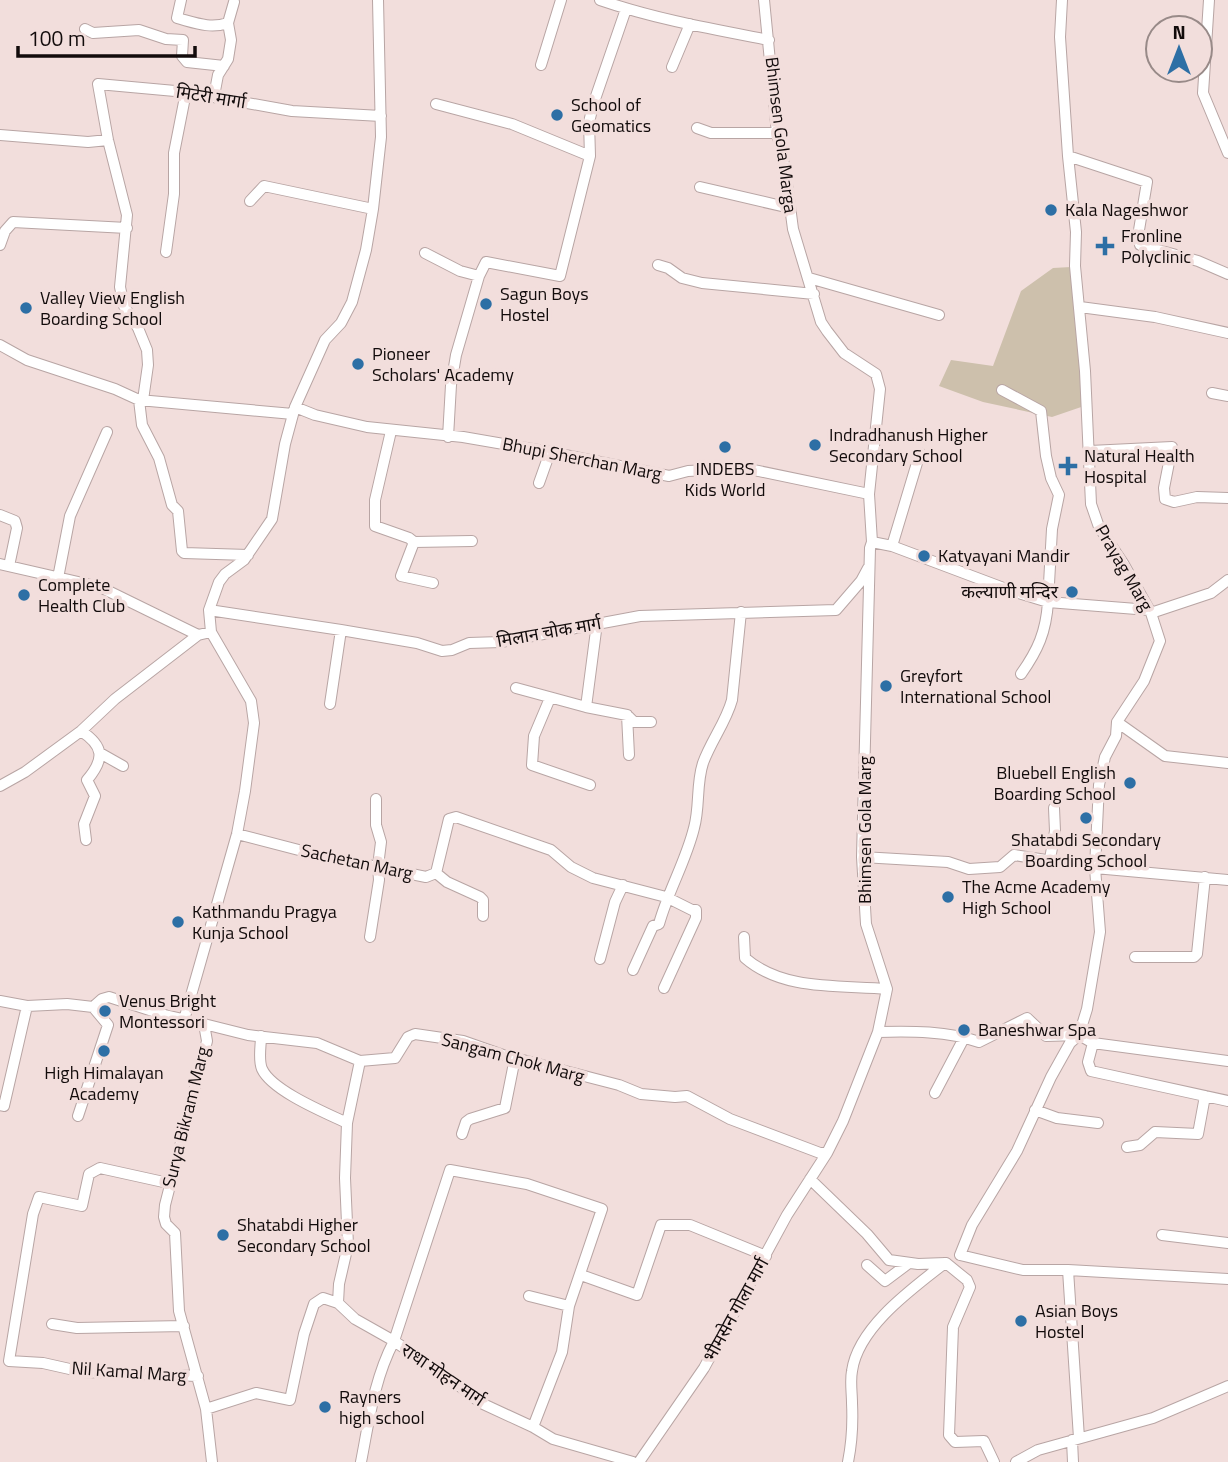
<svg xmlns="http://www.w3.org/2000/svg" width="1228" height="1462" font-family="'Titillium Web','Noto Sans Devanagari',sans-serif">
  <rect width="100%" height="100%" fill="#f2dedc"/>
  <path fill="#cdc0ac" d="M1071,267L1087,405L1052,417L983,402L939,386L951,360L993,366L1021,291L1053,268Z"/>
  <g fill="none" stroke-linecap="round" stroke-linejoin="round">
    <g stroke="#b8a5a4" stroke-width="12">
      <path id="street" d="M181,0L177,18C196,23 210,29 228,23
        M600,0C655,19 712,29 769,40
        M1062,0L1060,37L1068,156L1076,232L1075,266L1085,371L1091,504L1099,527L1123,563L1151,613L1160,641L1144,681L1117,722L1116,736L1105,757L1099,785L1095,868L1100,932L1087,1009L1079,1035
        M1209,0L1203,93L1228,153
        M85,29L93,33L139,30L166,39L183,40L182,56L187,62L224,66
        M541,65L561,0
        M672,67L690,24
        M214,96L218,75L228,59L231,40L228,23L234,2
        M436,104L512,124L590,156
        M697,128L711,133H777
        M0,135L88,142L108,140
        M1068,156L1147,182L1138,236L1140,245L1198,261L1228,274
        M700,187L790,208
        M250,201L264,186L373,209
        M0,245L5,231L13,222L127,228
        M166,252L174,194V153L186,92
        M425,253L460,271L479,276
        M658,265L668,268L682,278L702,283L814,294
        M809,278L939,315
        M1080,307L1155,317L1228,333
        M0,345L27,360L115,389L139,400L293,414
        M1212,393L1228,396
        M139,400L142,425L159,458L172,505L178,511L182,551L184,553L248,555
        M143,400L148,365L147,350L138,328L124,306L120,287L127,215L108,140L98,84L186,92L292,111L381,116
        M295,407L315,415L367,427L463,437L550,452L669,476L688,471L744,468L869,494
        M391,431L375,500V526L409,538L414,542L401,576L433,583
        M448,437L451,385L456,355L479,276L486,262L560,276L590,156L589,122L594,102L626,9
        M1090,451L1172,447L1164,488L1165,499L1174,502L1197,497L1228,498
        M539,483L550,452
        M0,515L15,521L17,528L9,566
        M414,542L472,541
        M872,542L892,546L1009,590L1048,602L1052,529L1059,495L1051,478L1046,456L1041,411L1002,390
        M892,546L920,453
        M0,564L100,587L198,635
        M58,578L70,516L107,432
        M209,610L341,630L417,643L442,651L452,650L469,643L501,642L640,616L836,610L861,581L868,568
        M1151,613L1211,593L1228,580
        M597,623L586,707L627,715L629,755
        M1021,674C1038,650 1046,632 1048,602L1149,610
        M516,688L586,707
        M550,698L534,736L532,765L590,785
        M330,704L341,630
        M627,715L634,722H651
        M1117,722L1165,756L1228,763
        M81,731C104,746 105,759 87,780L95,796L84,824L86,840
        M100,753L123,766
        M0,786L25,772L81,731L115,699L198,635L211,632
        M237,834L318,855L426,877L436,873L449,819L456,817L551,850L571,867L593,878L666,897L692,910H696V918L664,988
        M862,857L948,862L969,869L1000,867L1014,855L1046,860L1050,859L1055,831L1054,808
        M1095,868L1228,880
        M436,873L447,882L480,897L483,900V916
        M370,937L379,880L378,866L381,842L376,825V799
        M744,937L745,958C783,991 839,985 887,989
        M1135,957H1194L1197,954L1205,877
        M600,959L615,902L623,885
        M633,970L653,926L659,924C668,891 686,861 694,828C700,807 696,784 703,763C711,741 726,722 732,700L741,612
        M0,1001L27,1006L67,1004L93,1007L102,999L109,997L165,1015L204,1024L207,1041L165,1205L164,1217L166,1224L175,1233L179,1311L206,1409L212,1462
        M184,1020L237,834L245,791L254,723L251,701L211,632L209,610L219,582L225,574L244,560L272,519L285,444L295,407L325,340L341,323L352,302L366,250L373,209L381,137L378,0
        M204,1024L248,1035L317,1043L360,1061L395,1058L408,1037L415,1034L463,1041L503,1055L619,1085L641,1094L675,1097L687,1096L730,1119L820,1153H827
        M878,1032C911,1031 948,1031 979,1042L1027,1018L1046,1036L1079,1035L1093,1043L1228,1061
        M261,1036C261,1046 258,1060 262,1069C272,1091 326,1113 347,1123
        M1093,1043L1088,1062L1091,1071L1228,1101
        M935,1093L964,1038
        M0,1105L4,1106L27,1006
        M1035,1110L1057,1118L1098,1123
        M78,1116L108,1025L93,1007
        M462,1134L466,1122L470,1119L505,1108L515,1058
        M1127,1147L1140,1145L1155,1132L1198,1134L1205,1096
        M810,1179L867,1234L889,1260L918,1264L946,1263L967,1280L970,1287L953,1327L949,1435L955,1442L984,1441L994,1462
        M168,1183L100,1168L89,1174L82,1206L39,1197L33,1214L9,1361L43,1363L83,1372L198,1376
        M1162,1235L1228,1243
        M960,1255L1023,1270H1068L1228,1279
        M960,1255L972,1225L1017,1151L1051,1077L1070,1043L1079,1035
        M867,1265L885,1281L909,1263
        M1068,1270L1079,1438
        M581,1275L637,1295L661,1225H690L766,1256
        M529,1296L569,1306
        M338,1303L339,1284L348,1245L345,1178L347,1123L360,1061
        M52,1324L77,1328L184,1326
        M206,1409L256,1393L290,1400L304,1334L314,1304L323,1298L338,1303L355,1319L394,1341L457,1384L481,1403L533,1427L553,1439L633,1462
        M1072,1440L1073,1462
        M361,1462C369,1421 374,1379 394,1341L450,1170L527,1184L602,1209L569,1306L562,1352L533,1427
        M639,1462L704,1368L787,1215L827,1153L843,1121L878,1032L887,989L866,924L862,857L870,548L872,542L869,494L880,389L876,374L844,353L827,331L821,322L793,229L785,169L777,133L764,0
        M848,1462C852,1442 853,1423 852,1403C852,1393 850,1381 852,1371C858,1327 913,1288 945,1263
        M1016,1462L1038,1450L1153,1418L1228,1386"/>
    </g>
    <use href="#street" stroke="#fff" stroke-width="10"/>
  </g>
  <g fill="#2d6fa5" stroke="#f2dedc" stroke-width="2.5">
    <circle cx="557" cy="115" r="7"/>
    <circle cx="1051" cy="210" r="7"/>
    <path d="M1101.5 235.5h7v7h7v7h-7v7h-7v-7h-7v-7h7z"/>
    <circle cx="486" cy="304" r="7"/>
    <circle cx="26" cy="308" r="7"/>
    <circle cx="358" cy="364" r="7"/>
    <circle cx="815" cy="445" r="7"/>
    <circle cx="725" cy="447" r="7"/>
    <path d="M1064.5 455.5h7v7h7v7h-7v7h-7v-7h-7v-7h7z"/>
    <circle cx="924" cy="556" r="7"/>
    <circle cx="1072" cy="592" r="7"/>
    <circle cx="24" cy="595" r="7"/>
    <circle cx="886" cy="686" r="7"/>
    <circle cx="1130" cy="783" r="7"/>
    <circle cx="1086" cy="818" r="7"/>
    <circle cx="948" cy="897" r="7"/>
    <circle cx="178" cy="922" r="7"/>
    <circle cx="105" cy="1011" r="7"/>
    <circle cx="964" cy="1030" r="7"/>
    <circle cx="104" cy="1051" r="7"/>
    <circle cx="223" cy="1235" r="7"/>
    <circle cx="1021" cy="1321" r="7"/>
    <circle cx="325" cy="1407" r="7"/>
  </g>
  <g text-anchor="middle" stroke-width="7" stroke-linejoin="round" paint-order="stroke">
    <g font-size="18" fill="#120b0b" stroke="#f2dedc">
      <text transform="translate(211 97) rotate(9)" y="6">मिटेरी मार्गा</text>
      <text transform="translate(781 135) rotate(83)" y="6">Bhimsen Gola Marga</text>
      <text transform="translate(582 459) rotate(11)" y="6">Bhupi Sherchan Marg</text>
      <text transform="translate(1124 568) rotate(60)" y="6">Prayag Marg</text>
      <text transform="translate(549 632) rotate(-10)" y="6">मिलान चोक मार्ग</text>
      <text transform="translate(865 830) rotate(-90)" y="6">Bhimsen Gola Marg</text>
      <text transform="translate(357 862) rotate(12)" y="6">Sachetan Marg</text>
      <text transform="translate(513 1058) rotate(15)" y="6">Sangam Chok Marg</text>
      <text transform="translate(186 1117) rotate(-76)" y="6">Surya Bikram Marg</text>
      <text transform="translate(736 1310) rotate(-61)" y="6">भीमसेन गोला मार्ग</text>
      <text transform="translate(129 1372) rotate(4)" y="6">Nil Kamal Marg</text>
      <text transform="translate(443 1375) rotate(34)" y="6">राधा मोहन मार्ग</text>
    </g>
    <g font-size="18" fill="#120b0b" stroke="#f2dedc" text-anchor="start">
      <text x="571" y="111">School of<tspan x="571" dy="21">Geomatics</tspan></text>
      <text x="1065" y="216">Kala Nageshwor</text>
      <text x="1121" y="242">Fronline<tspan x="1121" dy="21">Polyclinic</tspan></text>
      <text x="500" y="300">Sagun Boys<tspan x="500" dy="21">Hostel</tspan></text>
      <text x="40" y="304">Valley View English<tspan x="40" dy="21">Boarding School</tspan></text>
      <text x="372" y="360">Pioneer<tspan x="372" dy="21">Scholars' Academy</tspan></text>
      <text x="829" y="441">Indradhanush Higher<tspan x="829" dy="21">Secondary School</tspan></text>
      <text x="1084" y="462">Natural Health<tspan x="1084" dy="21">Hospital</tspan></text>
      <text x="725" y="475" text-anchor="middle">INDEBS<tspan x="725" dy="21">Kids World</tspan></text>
      <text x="938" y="562">Katyayani Mandir</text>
      <text x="38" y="591">Complete<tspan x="38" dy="21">Health Club</tspan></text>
      <text x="1058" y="598" text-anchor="end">कल्याणी मन्दिर</text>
      <text x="900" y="682">Greyfort<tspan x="900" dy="21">International School</tspan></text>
      <text x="1116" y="779" text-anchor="end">Bluebell English<tspan x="1116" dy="21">Boarding School</tspan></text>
      <text x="1086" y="846" text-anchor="middle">Shatabdi Secondary<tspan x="1086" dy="21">Boarding School</tspan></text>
      <text x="962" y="893">The Acme Academy<tspan x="962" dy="21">High School</tspan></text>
      <text x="192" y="918">Kathmandu Pragya<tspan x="192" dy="21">Kunja School</tspan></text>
      <text x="119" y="1007">Venus Bright<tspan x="119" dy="21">Montessori</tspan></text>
      <text x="978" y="1036">Baneshwar Spa</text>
      <text x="104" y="1079" text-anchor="middle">High Himalayan<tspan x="104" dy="21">Academy</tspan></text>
      <text x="237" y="1231">Shatabdi Higher<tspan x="237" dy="21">Secondary School</tspan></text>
      <text x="1035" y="1317">Asian Boys<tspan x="1035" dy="21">Hostel</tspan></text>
      <text x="339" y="1403">Rayners<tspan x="339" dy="21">high school</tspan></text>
    </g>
  </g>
  <g transform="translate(1179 49)"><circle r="33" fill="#f2dedc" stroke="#988a88" stroke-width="2"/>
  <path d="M0-5L12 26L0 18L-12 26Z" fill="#2d6fa5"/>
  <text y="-10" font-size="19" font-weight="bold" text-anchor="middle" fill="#120b0b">N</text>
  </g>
  <path d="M18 46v10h177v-10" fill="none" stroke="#120b0b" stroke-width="3.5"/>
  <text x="28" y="46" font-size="21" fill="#120b0b" stroke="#f2dedc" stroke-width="5" paint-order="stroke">100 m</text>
</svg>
